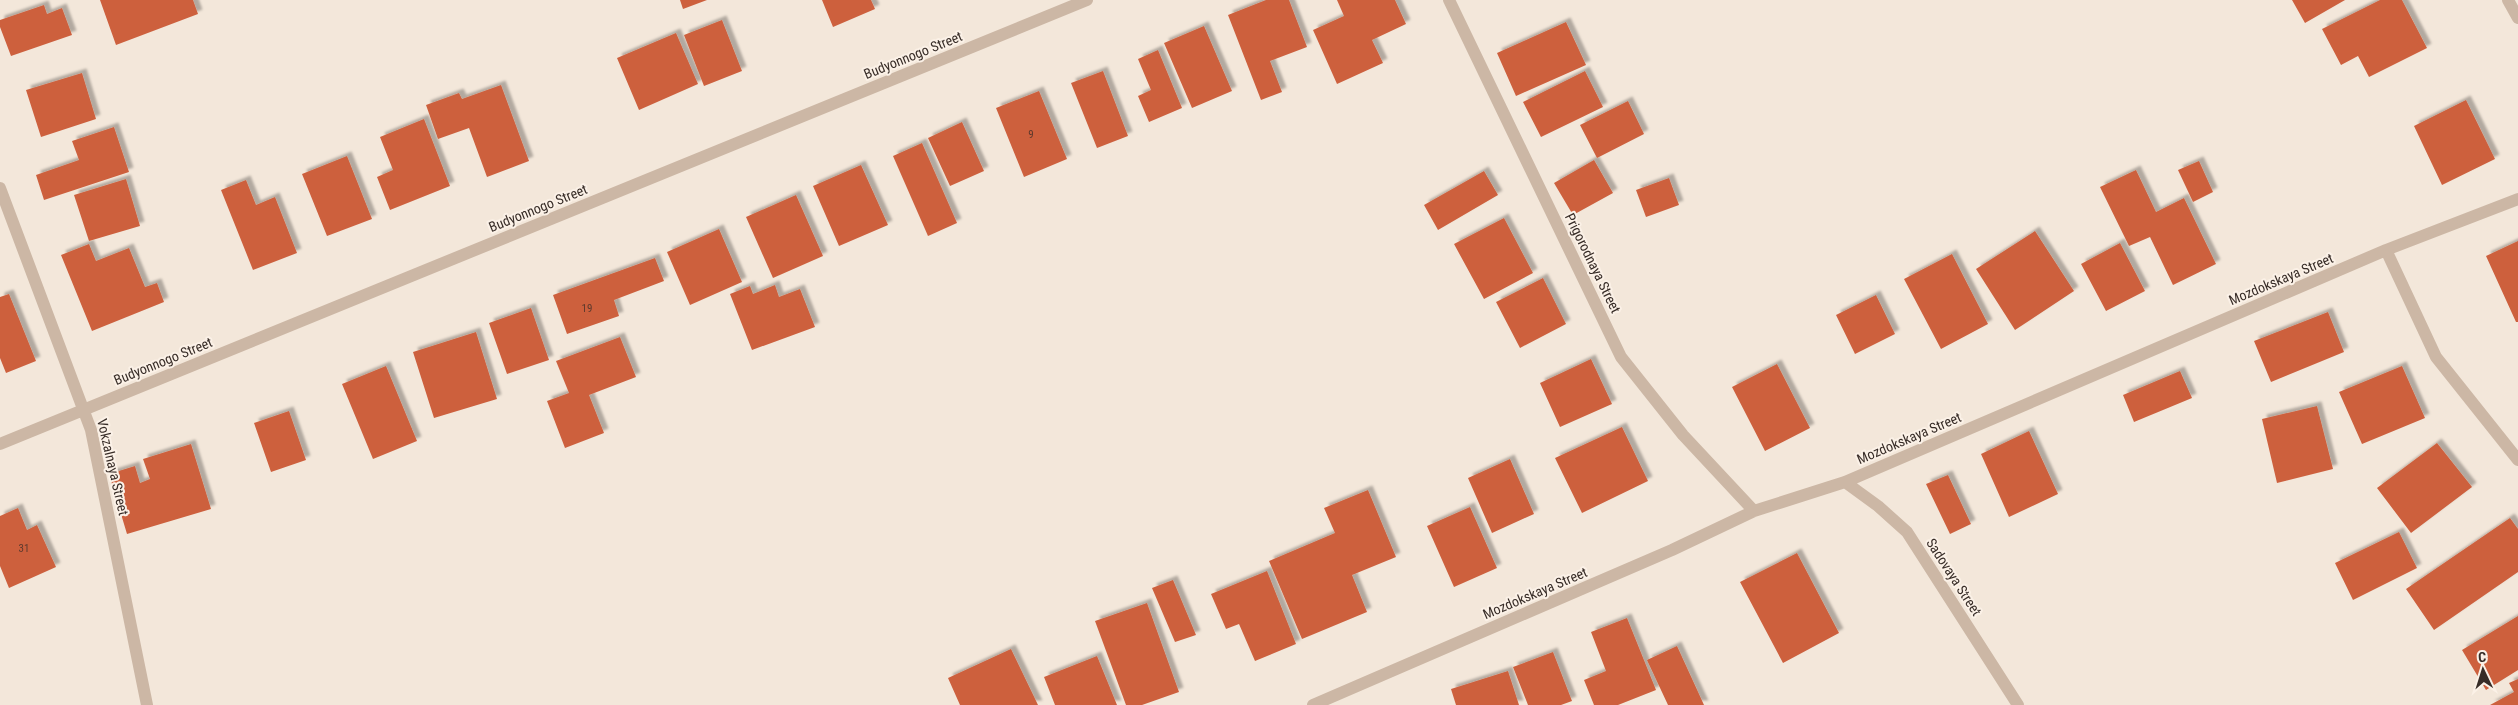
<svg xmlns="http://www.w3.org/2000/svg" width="2518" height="705" font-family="'Roboto Condensed',sans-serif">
  <defs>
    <filter id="shadow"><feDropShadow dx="4.5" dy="-4.5" stdDeviation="1" flood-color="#0004"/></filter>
  </defs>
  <rect width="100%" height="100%" fill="#f3e7da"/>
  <path fill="#cd603e" filter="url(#shadow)" d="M100,0H193L198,14L116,45Z
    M680,0H707L683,9Z
    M822,0H871L875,9L833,27Z
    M1266,0H1289L1307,47L1270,61L1282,92L1261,100L1228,15Z
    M1337,0H1395L1406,24L1372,40L1383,63L1337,84L1313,30L1344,16Z
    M2292,0H2345L2305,23Z
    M2380,0H2402L2427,48L2369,77L2358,56L2341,65L2322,29Z
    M44,5L47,14L62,8L72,35L11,56L0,27V20Z
    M722,20L742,71L704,86L684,35Z
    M1566,22L1586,65L1516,96L1497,53Z
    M1204,26L1232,91L1192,108L1164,43Z
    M676,33L698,84L639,110L617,58Z
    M1158,50L1182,108L1149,122L1138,96L1151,90L1138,59Z
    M1103,71L1128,136L1097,148L1071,83Z
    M1585,71L1603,107L1541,137L1523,102Z
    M82,73L96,119L41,137L26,90Z
    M501,85L529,161L487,177L469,128L438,139L426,105L459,93L462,99Z
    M1039,91L1067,159L1024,177L996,108Z
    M2466,100L2495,159L2442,185L2414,126Z
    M1628,101L1644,134L1597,158L1580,125Z
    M424,119L450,186L390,210L377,177L393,170L380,137Z
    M962,122L984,171L950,186L928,138Z
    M114,127L129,172L44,200L36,175L79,160L72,141Z
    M922,143L957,223L928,236L893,156Z
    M347,156L372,219L327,236L302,174Z
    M1594,160L1613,193L1573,215L1554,183Z
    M2199,161L2213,192L2193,202L2178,170Z
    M861,165L888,225L839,246L813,186Z
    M2136,170L2156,212L2184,198L2216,264L2173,285L2150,237L2129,246L2100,187Z
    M1484,171L1498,195L1438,230L1424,205Z
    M1669,178L1679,205L1646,217L1636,190Z
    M126,179L140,226L89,241L74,195Z
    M246,180L256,205L275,197L297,253L253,270L221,190Z
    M796,195L823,256L773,278L746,217Z
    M1504,218L1533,273L1484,299L1454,244Z
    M719,229L742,282L690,305L667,252Z
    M2035,231L2074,291L2015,330L1976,269Z
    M2518,241V322H2516L2486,256Z
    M2120,243L2145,291L2106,311L2081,264Z
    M89,244L96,261L129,248L145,287L157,283L164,302L92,331L61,255Z
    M1952,254L1988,324L1941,349L1904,279Z
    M655,258L664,281L614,300L619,316L567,334L553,295Z
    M1543,278L1566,324L1520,348L1496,302Z
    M775,285L779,297L800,289L815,327L752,350L730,294L750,286L753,294Z
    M9,294L36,361L6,373L0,358V297Z
    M1876,295L1895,334L1855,354L1836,315Z
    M531,308L549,360L507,374L489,323Z
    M2328,312L2344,352L2271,382L2254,341Z
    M476,332L497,399L434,418L413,352Z
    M620,337L636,377L589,395L604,433L565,448L547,401L569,393L556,361Z
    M1591,359L1612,404L1560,427L1540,383Z
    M1777,364L1810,428L1765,451L1732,387Z
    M386,366L417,441L373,459L342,384Z
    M2402,366L2425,418L2362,444L2339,392Z
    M2180,371L2192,398L2134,422L2123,395Z
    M2317,406L2333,469L2277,483L2262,419Z
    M289,411L306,460L271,472L254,423Z
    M1622,427L1648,481L1582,513L1555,458Z
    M2029,431L2058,494L2009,517L1981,454Z
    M2437,443L2472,487L2411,533L2377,488Z
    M191,444L211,509L127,534L109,474L135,466L140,483L150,479L143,459Z
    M1510,459L1534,514L1492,533L1468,478Z
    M1948,475L1971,524L1950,534L1926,484Z
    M1368,490L1396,557L1352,575L1367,612L1302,639L1269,561L1335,533L1324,508Z
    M1470,507L1497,568L1454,587L1427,526Z
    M18,508L27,530L37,525L56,567L9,588L0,566V516Z
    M2510,518L2518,529V572L2434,630L2406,589Z
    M2399,532L2417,568L2353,600L2335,563Z
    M1797,553L1839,633L1783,663L1740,582Z
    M1267,571L1296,644L1255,661L1239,624L1226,629L1211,594Z
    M1173,580L1196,635L1175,642L1152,588Z
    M1147,603L1179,692L1142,705H1126L1095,621Z
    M2518,616V670L2486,690L2462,650Z
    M1627,618L1656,690L1618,705H1594L1584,680L1606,671L1591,632Z
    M1677,646L1704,705H1668L1647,660Z
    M1011,649L1038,705H960L948,678Z
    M1553,652L1572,701L1561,705H1528L1513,667Z
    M1097,656L1117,705H1055L1044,677Z
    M1508,671L1519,705H1456L1451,689Z
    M2518,679V705H2490L2514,692L2509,683Z"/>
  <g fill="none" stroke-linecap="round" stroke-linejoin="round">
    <path stroke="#ccb7a5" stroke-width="12" d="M1449,0L1621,357L1683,435L1754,511
      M0,188L91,430L147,705
      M2386,250L2436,357L2518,460
      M0,444L1087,0
      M1845,482L1878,506L1907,532L2018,705
      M1313,705L1672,550L1754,511L1845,482L2386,250L2518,199"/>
    <path stroke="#ccb7a5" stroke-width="12" d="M2508,0L2518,18"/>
  </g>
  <g text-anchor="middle" stroke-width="4" stroke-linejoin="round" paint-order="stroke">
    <g font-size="11" fill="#5c392d">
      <text x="1031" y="138">9</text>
      <text x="587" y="312">19</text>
      <text x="24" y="552">31</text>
    </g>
    <g font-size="14" fill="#372c27" stroke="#fbf1e7">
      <text transform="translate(913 55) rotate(-22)" y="5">Budyonnogo Street</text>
      <text transform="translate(538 208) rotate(-22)" y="5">Budyonnogo Street</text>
      <text transform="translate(1593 263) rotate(64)" y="5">Prigorodnaya Street</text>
      <text transform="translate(2281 279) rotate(-23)" y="5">Mozdokskaya Street</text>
      <text transform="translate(163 361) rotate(-22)" y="5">Budyonnogo Street</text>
      <text transform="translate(1909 438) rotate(-23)" y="5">Mozdokskaya Street</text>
      <text transform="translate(113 467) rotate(77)" y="5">Vokzalnaya Street</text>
      <text transform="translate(1954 577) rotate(57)" y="5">Sadovaya Street</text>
      <text transform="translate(1535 593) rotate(-23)" y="5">Mozdokskaya Street</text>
    </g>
  </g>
  <g transform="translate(2483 670) rotate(356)" stroke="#fbf1e7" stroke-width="4" paint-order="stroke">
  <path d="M0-4L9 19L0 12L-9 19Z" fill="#372c27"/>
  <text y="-8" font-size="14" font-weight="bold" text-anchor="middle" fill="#372c27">С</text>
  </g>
</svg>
